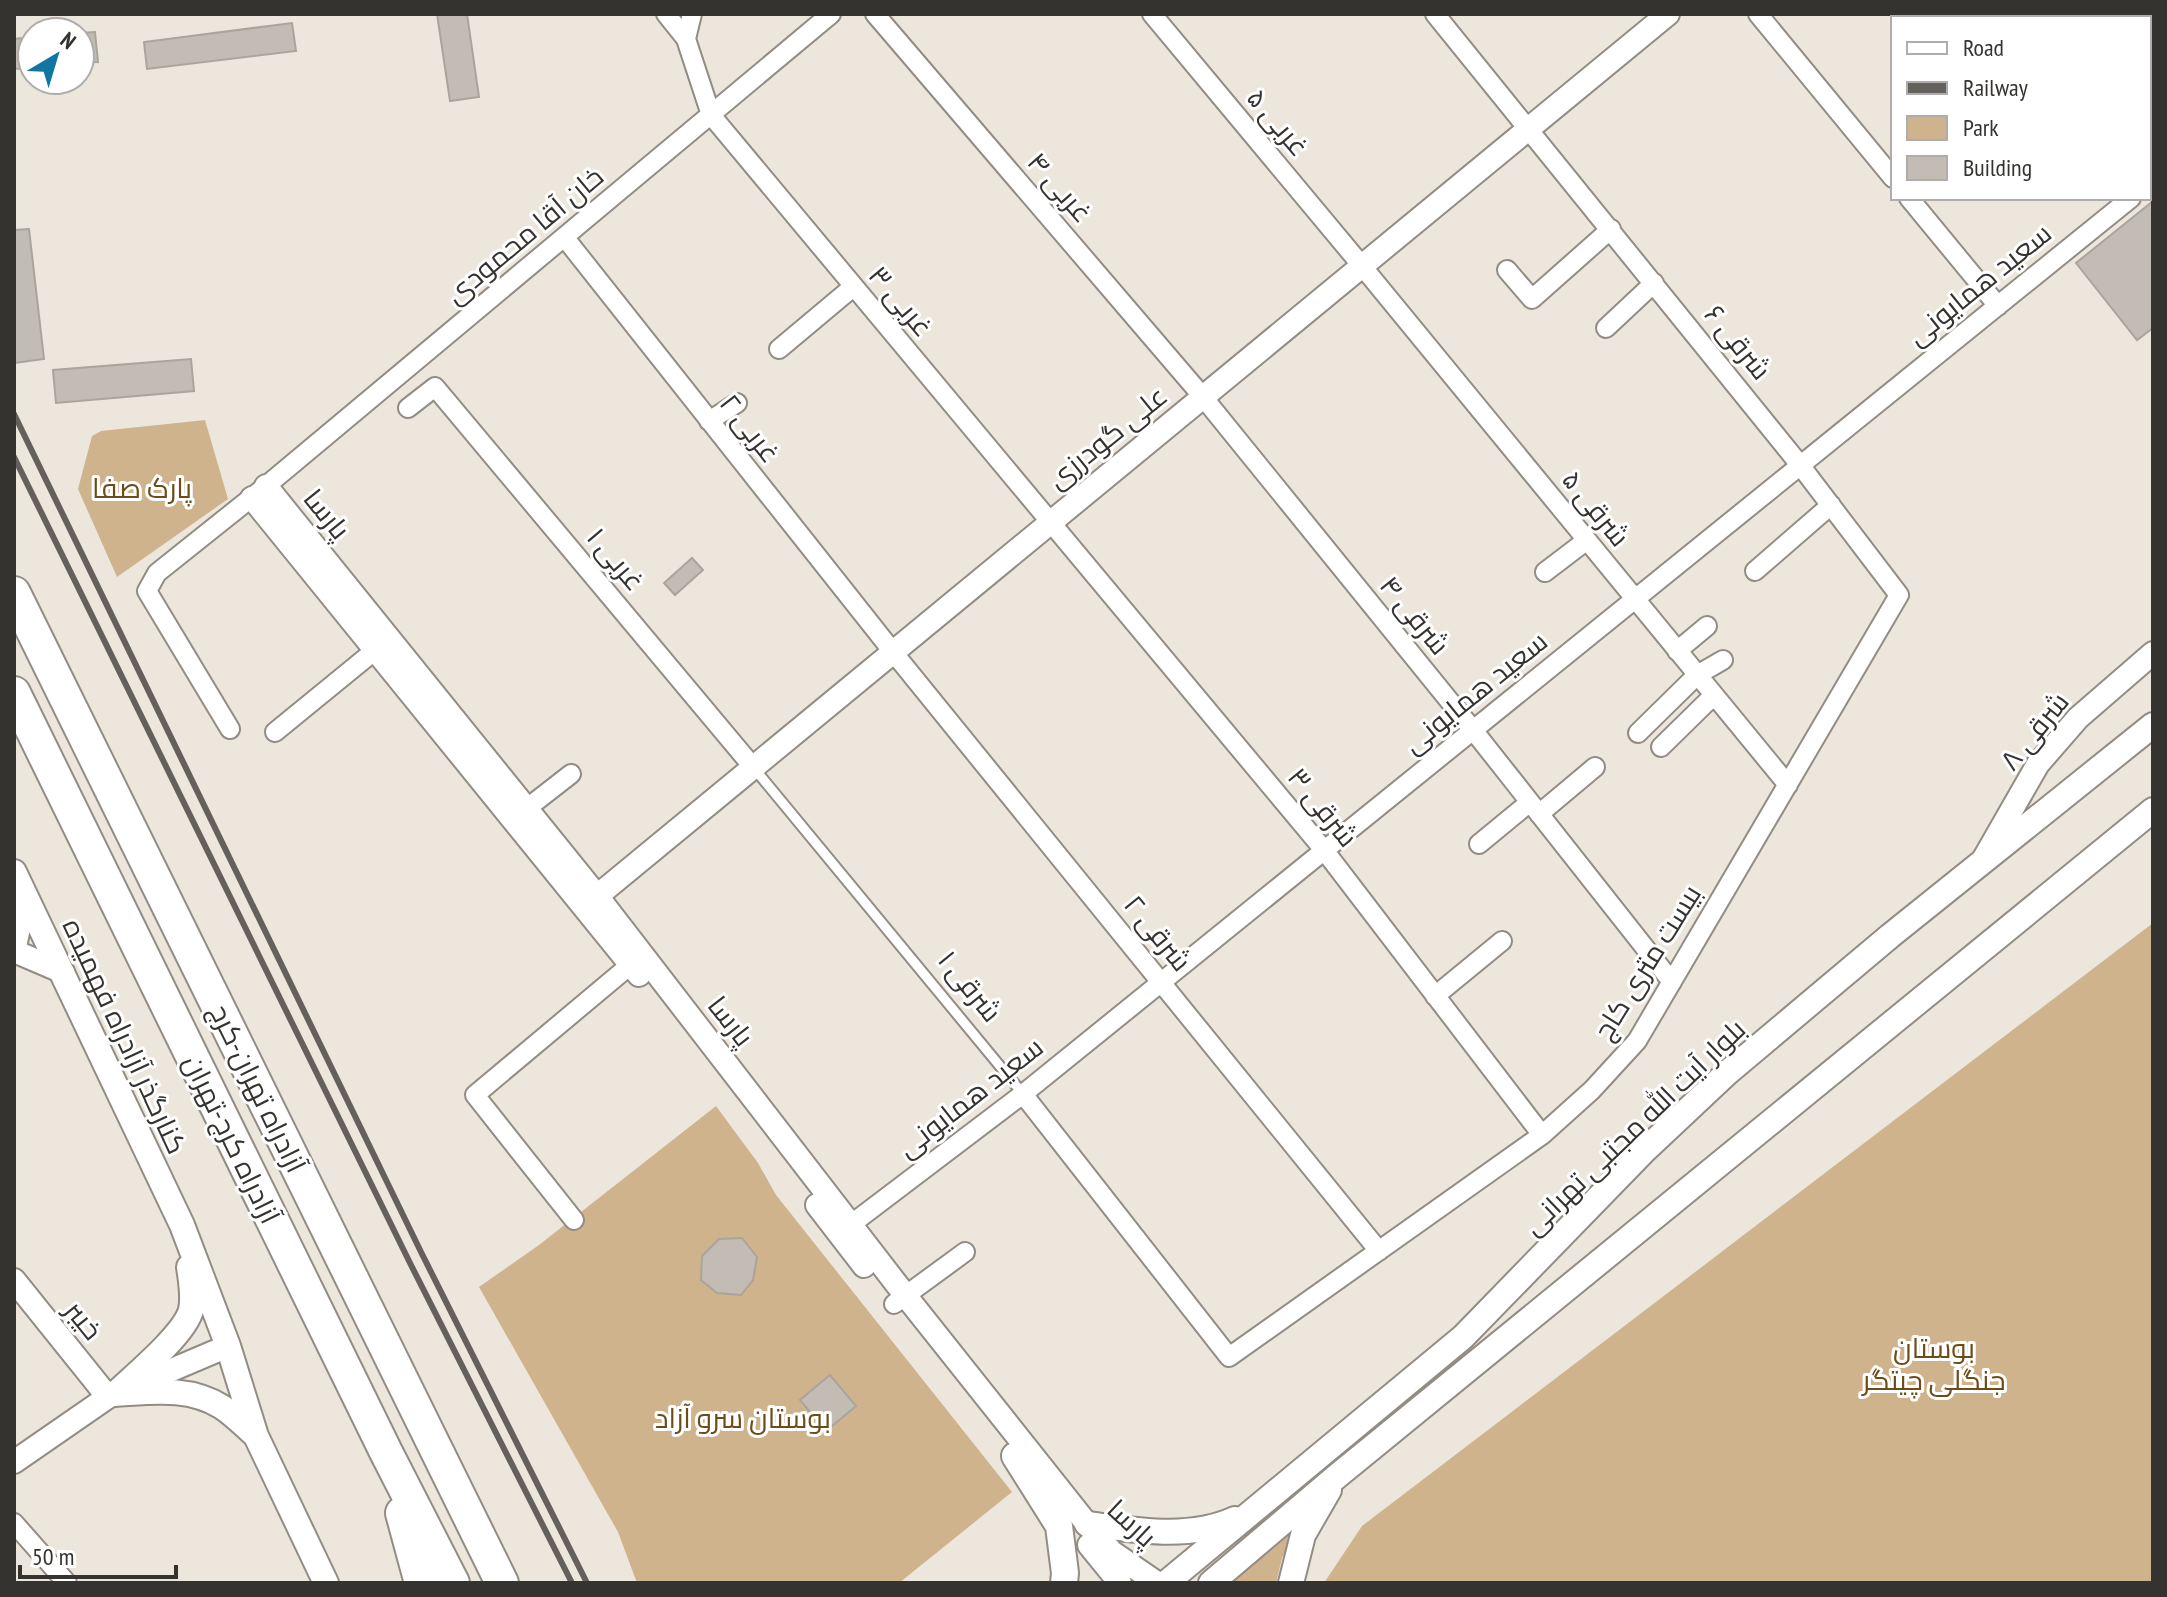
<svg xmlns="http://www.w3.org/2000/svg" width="2167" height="1597" font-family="'PT Sans Narrow',Cairo,sans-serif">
  <rect width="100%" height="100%" fill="#ece6dd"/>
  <path fill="#cfb38c" d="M205,420L228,499L117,577L78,489L92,436L101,431Z
    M2153,923V1583H1324L1362,1526Z
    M716,1106L758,1163L776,1195L1012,1492L899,1583H637L618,1532L479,1287L539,1245Z
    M1304,1519L1282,1558L1276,1583H1232Z"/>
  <path fill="#c2bcb4" stroke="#aaa49c" stroke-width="2" d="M437,14H467L479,97L450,101Z
    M292,23L296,51L147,69L144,42Z
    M95,32L98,62L80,63V33Z
    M32,37V68L14,69V39Z
    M2153,201V328L2137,340L2076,263Z
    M29,229L44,359L14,363V230Z
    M191,359L194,391L56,403L53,370Z
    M692,558L703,570L675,595L664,583Z
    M742,1238L757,1257L753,1280L741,1295L717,1293L701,1280L702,1256L719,1239Z
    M830,1375L856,1406L826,1431L800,1400Z"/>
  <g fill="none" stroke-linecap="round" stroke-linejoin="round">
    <g stroke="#928c85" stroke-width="13">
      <path id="service" d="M753,767L1023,1094"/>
    </g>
    <g stroke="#928c85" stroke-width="22">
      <path id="minor" d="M666,14L686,39L711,115L1324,850L1542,1135
        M875,14L1203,397L1473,730L1672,982
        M1152,14L1362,266L1788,785
        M1758,14L1893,178
        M686,39L692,14
        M2149,183L2153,180
        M1909,198L1998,306
        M565,238L893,652L1379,1251
        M1507,270L1532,299L1611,229
        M1606,328L1654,283
        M779,349L853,287
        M408,408L435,387L753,767
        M709,421L737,403
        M1755,571L1831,505
        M1545,572L1587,540
        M1677,651L1707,626
        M230,729L147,591L157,573L266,486L831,14
        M275,732L384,643
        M1638,733L1697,675L1723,660
        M1661,747L1714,695
        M526,809L571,774
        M1539,814L1595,767
        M1479,844L1530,802
        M1435,996L1502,941
        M1023,1094L1229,1357L1542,1135L1592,1090L1637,1041L1899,595L1800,465L1435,14
        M574,1220L475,1095L641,956
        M841,1232L1023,1094L2131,198
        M894,1304L965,1252
        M14,1523L67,1583"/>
    </g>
    <g stroke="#928c85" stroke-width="26">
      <path id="tertiary" d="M2067,14L2070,18
        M2097,14L2101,18
        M2149,77L2153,82
        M2149,115L2153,120
        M266,486L597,896L905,1295L1087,1524L1112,1552L1157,1583
        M252,498L639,975
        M1983,860L2038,764L2078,718L2153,653
        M585,906L1668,14
        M14,951L26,896
        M14,951L63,972
        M817,1205L864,1266
        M14,1280L108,1397
        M14,1462L108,1397L228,1346
        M1089,1545L1120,1583"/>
    </g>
    <g stroke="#928c85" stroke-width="28">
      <path id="secondary" d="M14,872L182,1225L228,1346L256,1436L326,1583
        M115,1394C134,1376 185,1334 191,1310C194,1296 191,1281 189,1267
        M115,1394C151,1392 189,1386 222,1407C234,1415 245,1426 256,1436
        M1087,1524C1135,1530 1189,1540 1235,1519
        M1166,1583L1463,1337L1645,1150L1727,1073L1890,936L2153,725
        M1211,1583L1336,1477L2153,810
        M1291,1583L1303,1535L1329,1490"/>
    </g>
    <g stroke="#928c85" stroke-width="30">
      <path id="primary" d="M1015,1456L1059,1526L1065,1573L1064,1583"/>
    </g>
    <g stroke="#928c85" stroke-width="36">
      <path id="motorway" d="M14,593L502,1583
        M14,693L386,1452L453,1583
        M402,1513L421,1583"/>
    </g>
    <use href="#service" stroke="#fff" stroke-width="9"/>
    <use href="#minor" stroke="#fff" stroke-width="18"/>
    <use href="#tertiary" stroke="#fff" stroke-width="22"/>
    <use href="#secondary" stroke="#fff" stroke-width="24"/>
    <use href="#primary" stroke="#fff" stroke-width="26"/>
    <use href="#motorway" stroke="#fff" stroke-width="32"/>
    <path stroke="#64615d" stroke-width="6" d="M14,414L421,1252L587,1583
      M14,457L411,1265L572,1583"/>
  </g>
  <g text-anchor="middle" stroke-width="6" stroke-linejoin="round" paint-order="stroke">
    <g font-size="28" fill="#353330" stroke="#fff">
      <text transform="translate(1278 122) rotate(50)" y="10">۵ غربی</text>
      <text transform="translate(1060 187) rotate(49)" y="10">۴ غربی</text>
      <text transform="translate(524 235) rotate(-40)" y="10">خان آقا محمودی</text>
      <text transform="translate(1979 284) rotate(-39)" y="10">سعید همایونی</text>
      <text transform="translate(901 301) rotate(50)" y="10">۳ غربی</text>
      <text transform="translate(1738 342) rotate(51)" y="10">۶ شرقی</text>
      <text transform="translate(750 428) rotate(52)" y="10">۲ غربی</text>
      <text transform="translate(1107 437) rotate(-39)" y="10">علی گودرزی</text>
      <text transform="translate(1596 508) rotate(51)" y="10">۵ شرقی</text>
      <text transform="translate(327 514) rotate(51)" y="10">پارسا</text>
      <text transform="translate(616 559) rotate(50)" y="10">۱ غربی</text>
      <text transform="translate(1415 615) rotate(51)" y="10">۴ شرقی</text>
      <text transform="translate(1475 692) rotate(-39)" y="10">سعید همایونی</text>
      <text transform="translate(2034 731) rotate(-51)" y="10">۸ شرقی</text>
      <text transform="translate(1323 807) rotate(51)" y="10">۳ شرقی</text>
      <text transform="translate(1158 933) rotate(51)" y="10">۲ شرقی</text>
      <text transform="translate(1647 962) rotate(-58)" y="10">بیست متری کاج</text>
      <text transform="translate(970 986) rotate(51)" y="10">۱ شرقی</text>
      <text transform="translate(731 1021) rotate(52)" y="10">پارسا</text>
      <text transform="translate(125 1036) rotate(65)" y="10">کنارگذر آزادراه فهمیده</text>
      <text transform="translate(258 1088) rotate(64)" y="10">آزادراه تهران-کرج</text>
      <text transform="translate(970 1097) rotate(-38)" y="10">سعید همایونی</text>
      <text transform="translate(1634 1127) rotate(-44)" y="10">بلوار آیت الله مجتبی تهرانی</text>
      <text transform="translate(232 1139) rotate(64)" y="10">آزادراه کرج-تهران</text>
      <text transform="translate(84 1320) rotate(51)" y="10">خیبر</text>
      <text transform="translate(1132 1523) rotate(43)" y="10">پارسا</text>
    </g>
    <g font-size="28" fill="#6c4c18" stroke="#fff">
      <text x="142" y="498">پارک صفا</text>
      <text x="1934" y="1358">بوستان<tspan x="1934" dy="32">جنگلی چیتگر</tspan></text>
      <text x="743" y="1428">بوستان سرو آزاد</text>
    </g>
  </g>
  <rect width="2167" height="1597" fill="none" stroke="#353330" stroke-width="32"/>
  <rect x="1891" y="16" width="260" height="184" fill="#ffffff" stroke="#aeadac" stroke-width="2"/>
  <rect x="1907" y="42" width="40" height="12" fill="#ffffff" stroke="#aeadac" stroke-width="2"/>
  <text x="1963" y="56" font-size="24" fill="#353330">Road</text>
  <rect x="1907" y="82" width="40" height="12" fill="#64615d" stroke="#aeadac" stroke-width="2"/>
  <text x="1963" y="96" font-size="24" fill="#353330">Railway</text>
  <rect x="1907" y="116" width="40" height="24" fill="#cfb38c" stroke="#aeadac" stroke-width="2"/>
  <text x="1963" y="136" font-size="24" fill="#353330">Park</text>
  <rect x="1907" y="156" width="40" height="24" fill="#c2bcb4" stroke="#aeadac" stroke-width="2"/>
  <text x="1963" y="176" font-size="24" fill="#353330">Building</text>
  <g transform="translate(56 56) rotate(38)"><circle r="38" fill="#ffffff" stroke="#aeadac" stroke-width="2"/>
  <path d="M0-6L14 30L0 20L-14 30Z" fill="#1176a2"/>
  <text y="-12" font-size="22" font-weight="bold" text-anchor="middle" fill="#353330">N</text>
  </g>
  <path d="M20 1565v12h156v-12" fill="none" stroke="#353330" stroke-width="4"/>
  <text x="32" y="1565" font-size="24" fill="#353330" stroke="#ffffff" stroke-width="6" paint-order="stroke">50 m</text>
</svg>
